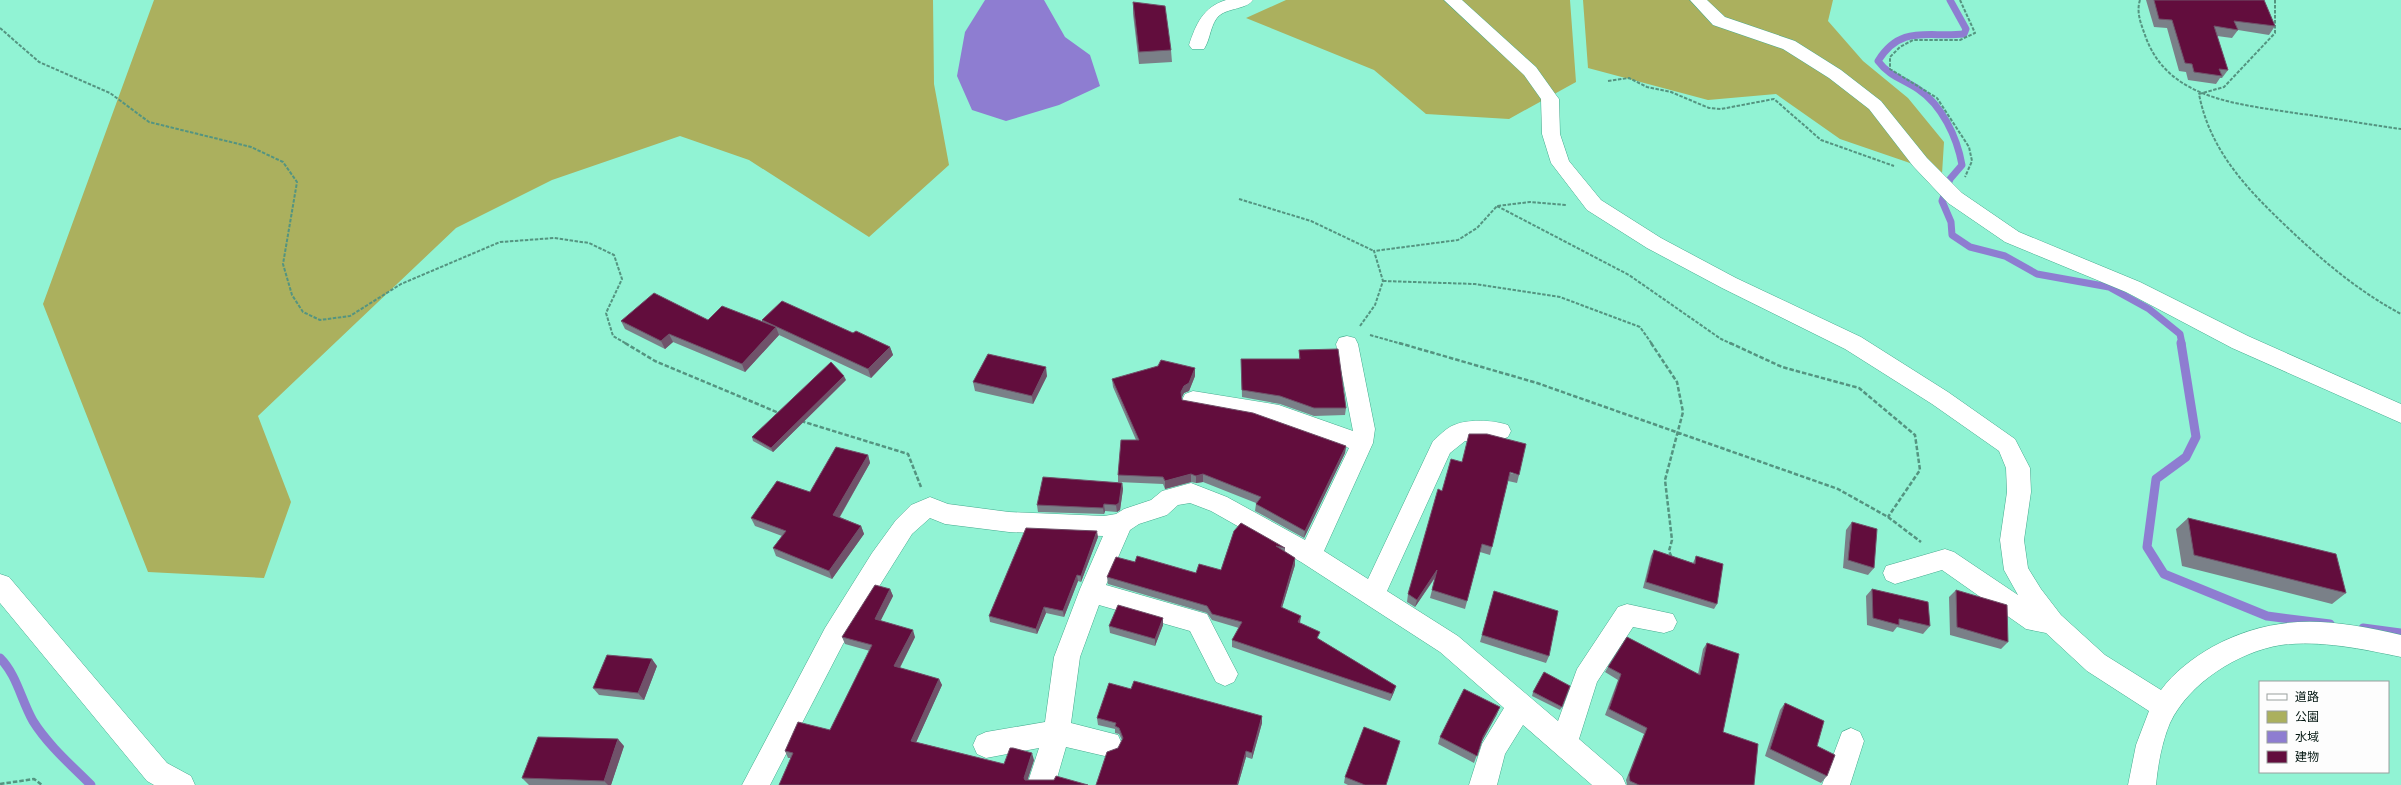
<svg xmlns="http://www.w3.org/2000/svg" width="2401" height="785" font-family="'Libre Baskerville','Noto Sans JP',serif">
  <rect width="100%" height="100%" fill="#91f3d4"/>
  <path fill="#abb05e" d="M154,0H933L934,84L949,165L869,237L749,160L680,136L552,180L456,228L258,416L291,502L264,578L148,572L43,304Z
    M1286,0H1570L1576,82L1509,119L1426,114L1374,70L1246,18Z
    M1583,0H1833L1828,21L1863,61L1908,98L1944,142L1942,174L1840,139L1776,94L1708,100L1588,68Z"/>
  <path fill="#8e7dd1" d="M985,0H1044L1065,37L1090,55L1100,86L1059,105L1006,121L972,110L957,76L965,32Z"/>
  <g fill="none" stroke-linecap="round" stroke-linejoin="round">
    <path stroke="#8e7dd1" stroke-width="7" d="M1950,0L1966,29L1964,34C1928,38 1901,24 1878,61C1889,76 1903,79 1918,89C1942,105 1957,137 1962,165L1950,179L1942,201L1951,222L1952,235L1970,247L2005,256L2037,274L2109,287L2149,309L2180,334L2182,344"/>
    <path stroke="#8e7dd1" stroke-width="9" d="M2181,343L2196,437L2186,457L2156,479L2147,547L2164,574L2267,616L2330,624
      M2363,628L2401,633
      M0,658C17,675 21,700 33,721C48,745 71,765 91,785"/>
    <g stroke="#45aa8e" stroke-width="1">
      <path id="minor" d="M1226,0H1253C1247,9 1229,8 1220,15C1210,23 1211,39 1204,49H1192L1189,45C1196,24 1203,7 1226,0Z
        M1444,0H1462L1536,67L1556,95L1559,99L1560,134L1569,161L1601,200L1661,238L1736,278L1861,337L1948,392L2015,439L2030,468L2031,492L2024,540L2028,568L2041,589L2061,615L2105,655L2161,690C2174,672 2193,658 2212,647C2276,612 2333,619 2401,635V657C2362,649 2321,640 2281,645C2238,652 2189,683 2170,723C2162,742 2158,764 2156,785H2128L2136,745L2149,711L2087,671L2046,633L2026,629L1942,570L1895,584L1886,580L1883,573L1886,566L1945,549L1954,552L2018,595L2004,570L2000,540L2007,492L2006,468L1999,451L1932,404L1845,349L1722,288L1647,248L1587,210L1551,163L1542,134L1541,99L1524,75Z
        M1690,0H1707L1725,17L1795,41L1841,70L1881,101L1927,158L1962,193L2019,232L2140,282L2248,336L2401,404V423L2232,348L2126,292L2005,242L1948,203L1913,166L1869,109L1829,78L1783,49L1713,25Z
        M1347,336L1355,338L1358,344L1375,429L1373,443L1324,551L1368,579L1433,441C1439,436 1446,428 1454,425C1467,419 1494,420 1508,425L1511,431L1508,437L1500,440L1465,441L1450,453L1387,591L1458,636L1558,721L1577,669L1618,607L1627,604L1673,614L1677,622L1673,630L1664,633L1633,627L1597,682L1579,739L1622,776L1626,785H1592L1523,725L1505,754L1497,785H1469L1482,744L1504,708L1440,652L1301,562L1211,511L1190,503L1178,505L1167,515L1139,524L1130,530L1106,585L1207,614L1238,674L1234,682L1225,686L1216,682L1190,631L1099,605L1080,657L1071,723L1118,735L1122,744L1118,753L1109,757L1066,747L1055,785H1027L1039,748L986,758L977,754L973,745L977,736L986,732L1045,722L1054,657L1080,589L1103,536L1009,532L945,524L930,518L912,534L843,644L770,785H742L825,628L872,553L896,520L911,505L930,497L948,504L1009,512L1104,516L1116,514L1124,509L1151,500L1162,491L1191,483L1227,497L1305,540L1349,448L1278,423L1193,409L1185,406L1182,400L1185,394L1193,391L1279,405L1353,431L1336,344L1339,338Z
        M0,574L9,577L167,763L191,776L195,785H154L147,781L0,603Z
        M1851,728L1860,732L1864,741L1850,785H1822L1842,732Z"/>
    </g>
    <path stroke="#549480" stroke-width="2" stroke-dasharray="3.5 1.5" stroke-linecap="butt" d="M1960,0L1975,33L1960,40H1913L1900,47L1890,57V69L1937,98L1969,147L1972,161L1965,177
      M2140,0C2136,12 2141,24 2145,35C2167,100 2239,104 2295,113C2331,118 2366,124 2401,129
      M2275,0V33L2224,87L2199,94C2210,151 2247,189 2288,228C2323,261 2358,291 2401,314
      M0,28L39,62L110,93L149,122L251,147L283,162L297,182L283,264L292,295L303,312L320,320L350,316L401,284L500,242L554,238L589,243L614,255L622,279L606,313L613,336L627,344
      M1608,81L1629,78L1647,87L1671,92L1709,108L1721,109L1774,99L1821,140L1894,166
      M1239,199L1311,221L1374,251
      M1497,206L1629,275L1721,339L1732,344
      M1383,281L1475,284L1560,297L1640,327L1652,344
      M1360,326L1375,305L1383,281L1374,251L1458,240L1477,228L1497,206L1530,202L1566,205
      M1370,335L1402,344"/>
    <path stroke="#549480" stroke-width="2.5" stroke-dasharray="4.5 2" stroke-linecap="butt" d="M625,343L655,361L779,413
      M1399,343L1537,383L1838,489L1888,517L1921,542
      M1651,343L1677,382L1683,412L1665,480L1672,540L1669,551L1672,558
      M1730,343L1782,367L1859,388L1915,435L1920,470L1888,517
      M801,421L908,454L921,487
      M0,784L34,779L42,785"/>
    <use href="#minor" fill="#fff" fill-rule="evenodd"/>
  </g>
  <path fill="#7a8088" d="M2146,0H2264L2275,26L2269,35L2238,30L2232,38L2217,36L2228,70L2222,78H2220L2216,84L2188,80L2186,72L2179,71L2167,28L2154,27Z
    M1133,2L1171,50L1172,62L1139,64L1133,14Z
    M708,320L762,322V320L853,333L890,347L893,355L871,378L779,335L745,372L673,342L665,349L625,329L621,321Z
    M1299,350L1346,408L1345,415L1314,416L1280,404L1242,397L1241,359H1299Z
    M1195,368V376L1189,391L1184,393L1182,397V400L1346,446L1345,453L1304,538L1255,511L1256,504V503L1203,482L1196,483L1191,482L1165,489L1163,484L1118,482V475L1136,440L1113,387L1112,379Z
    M1047,376L1033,404L975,391L973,382Z
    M846,380L773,452L753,441L752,437Z
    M868,455L870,463L840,517L861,526L864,534L832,579L776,556L773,548L782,536L755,526L751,518L810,492Z
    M1462,462L1519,475L1517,483L1508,481L1492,547L1490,555L1480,552L1465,609L1430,598L1435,578L1415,607L1407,602L1408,594L1442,491Z
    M1122,483L1123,489L1120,510L1117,512L1105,511L1104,514L1038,512L1037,505Z
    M2188,518L2346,593L2332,604L2182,566L2176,529Z
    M1852,522L1874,568L1868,575L1843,568L1846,530Z
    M1234,531L1285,548V552L1295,558V565L1282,608L1300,623L1319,639L1396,686L1394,692L1390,701L1232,647V640L1239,628L1212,620L1207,613L1108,584L1107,577L1135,562L1196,573L1221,570Z
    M1098,537L1081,582L1078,581L1064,617L1046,613L1037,634L990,622L989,616Z
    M1654,550L1693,563L1696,556L1717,604L1714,609L1643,588L1651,556Z
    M890,589L893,596L880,621L915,637L900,668L939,679L942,685L916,742L1004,764L1034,760L1027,780L1088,785H779L791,758H788L785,751L830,730L870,651L845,644L842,637Z
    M1872,589L1930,626L1923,634L1897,627L1893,632L1867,625L1866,596Z
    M1956,590L2008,642L2001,649L1950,635L1949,597Z
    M1494,591L1549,656L1546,663L1480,642Z
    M1163,618V625L1155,646L1110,633L1109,626Z
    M1707,643L1723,732L1754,785H1627L1626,780L1644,734L1605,715L1618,680L1605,672L1608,667L1698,674L1703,649Z
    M657,666L644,700L599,695L593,688Z
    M1533,692L1562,707L1560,710L1532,696Z
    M1785,703L1817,746L1827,776L1821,783L1765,756L1780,710Z
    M1497,714L1482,741L1474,763L1438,744L1440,737Z
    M1097,718L1262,723L1252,759L1246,757L1238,785H1096L1118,748L1122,740L1119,734L1115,733V729L1098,725Z
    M624,746L611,785H529L522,778Z
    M1345,777L1386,785H1348L1344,783Z"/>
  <path fill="#70526a" d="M776,327L779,335L745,372L742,364Z
    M669,334L673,342L665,349L661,341Z
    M890,347L893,355L871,378L868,369Z
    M1046,367L1047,376L1033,404L1032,396Z
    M1195,368V376L1189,391L1184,393L1181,399V392L1184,386Z
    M844,376L846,380L773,452L771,448Z
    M1346,446L1345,453L1304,538L1305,531Z
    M868,455L870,463L836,523L833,515Z
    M1191,474V482L1165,489V481Z
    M1203,474V482L1196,483V476Z
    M1122,483L1123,489L1120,510L1117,512L1116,505Z
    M1104,504L1105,511L1104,514L1103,508Z
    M861,526L864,534L832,579L829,571Z
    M1097,531L1098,537L1081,582V576Z
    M1295,558V565L1280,614L1281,607Z
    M1437,570L1435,577L1415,607L1417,600Z
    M1077,575L1078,581L1064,617L1063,611Z
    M890,589L893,596L878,626L875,619Z
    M1044,607L1046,613L1037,634L1036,629Z
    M1301,616L1300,623L1297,629L1298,622Z
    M1163,618V625L1155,646V639Z
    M913,630L915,637L897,673L894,666Z
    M652,659L657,666L644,700L638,693Z
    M939,679L942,685L914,747L911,741Z
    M1396,686L1394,692L1390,701L1392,694Z
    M1500,707L1497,714L1481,743L1483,737Z
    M1262,716V723L1252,759V753Z
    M618,739L624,746L611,785H608L604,781Z
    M1246,751V757L1238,785H1237Z
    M1032,753L1034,760L1026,785L1024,778Z"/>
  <path fill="#620d3d" stroke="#70526a" d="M2154,0H2264L2275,26L2234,21L2238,30L2214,26L2228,70L2219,69L2222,76L2194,72L2192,64L2185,63L2172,20L2159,19Z
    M1133,2L1165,6L1171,50L1139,52Z
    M654,293L708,320L722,306L776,327L742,364L669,334L661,341L621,321Z
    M782,301L853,333L856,331L890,347L868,369L762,320Z
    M1338,349L1346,408H1314L1280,396L1242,390L1241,359H1300L1299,350Z
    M988,354L1046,367L1032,396L973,382Z
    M1161,360L1195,368L1189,383L1184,386L1181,392L1182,400L1253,413L1346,446L1305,531L1256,504L1261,497L1203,474L1196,476L1191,474L1165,481L1163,477L1118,475L1121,440H1139L1112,379L1158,366Z
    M831,362L844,376L771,448L752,437Z
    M1469,434H1487L1526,444L1519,475L1510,472L1492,547L1482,544L1467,601L1432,590L1437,570L1417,600L1408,594L1438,489L1442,491L1451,459L1462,462Z
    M836,447L868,455L833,515L861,526L829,571L773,548L786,531L751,518L777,481L810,492Z
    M1043,477L1122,483L1119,503L1116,505L1104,504L1103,508L1037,505Z
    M2188,518L2336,554L2346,593L2194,555Z
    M1852,522L1877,529L1874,568L1848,560Z
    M1241,523L1285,548L1276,546L1295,558L1281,607L1301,616L1298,622L1320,632L1317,638L1396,686L1392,694L1232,640L1242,622L1212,614L1207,606L1107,577L1116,557L1135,562L1137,556L1196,573L1199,564L1221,570L1234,531Z
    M1026,528L1097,531L1081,576L1077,575L1063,611L1044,607L1036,629L989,616Z
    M1654,550L1695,564L1696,556L1723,564L1717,604L1646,582Z
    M875,585L890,589L875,619L913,630L894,666L939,679L911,741L1004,764L1010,748H1013L1032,753L1024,778L1025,780H1054L1056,776L1088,785H779L793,753L785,751L798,722L830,730L872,645L842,637Z
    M1872,589L1928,602L1930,626L1899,619V625L1873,618Z
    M1956,590L2007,605L2008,642L1957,627Z
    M1494,591L1558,611L1549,656L1482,635Z
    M1118,605L1163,618L1155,639L1109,626Z
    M1627,637L1700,675L1707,643L1739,654L1723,732L1758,744L1754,785H1639L1630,781L1629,775L1647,728L1609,709L1621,674L1608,667Z
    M607,655L652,659L638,693L593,688Z
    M1544,672L1570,686L1562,707L1533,692Z
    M1134,681L1262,716L1252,753L1246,751L1237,785H1096L1107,752L1118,748L1123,738L1119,728L1115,726L1116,723L1097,718L1109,683L1131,689Z
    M1464,689L1500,707L1483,737L1477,756L1440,737Z
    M1785,703L1824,721L1817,746L1835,755L1827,776L1770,749Z
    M1364,727L1400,741L1386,785H1365L1345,777Z
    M538,737L618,739L604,781L522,778Z"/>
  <rect x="2259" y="681" width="130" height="92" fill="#fdfdfd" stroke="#99a09e"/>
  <rect x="2267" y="694" width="20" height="6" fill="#ffffff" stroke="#99a09e"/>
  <text x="2295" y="701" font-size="12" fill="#021510">道路</text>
  <rect x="2267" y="711" width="20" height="12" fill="#abb05e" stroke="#99a09e"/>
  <text x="2295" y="721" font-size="12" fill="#021510">公園</text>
  <rect x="2267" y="731" width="20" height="12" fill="#8e7dd1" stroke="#99a09e"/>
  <text x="2295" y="741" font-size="12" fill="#021510">水域</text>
  <rect x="2267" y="751" width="20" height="12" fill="#620d3d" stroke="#99a09e"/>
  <text x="2295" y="761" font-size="12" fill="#021510">建物</text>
</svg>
